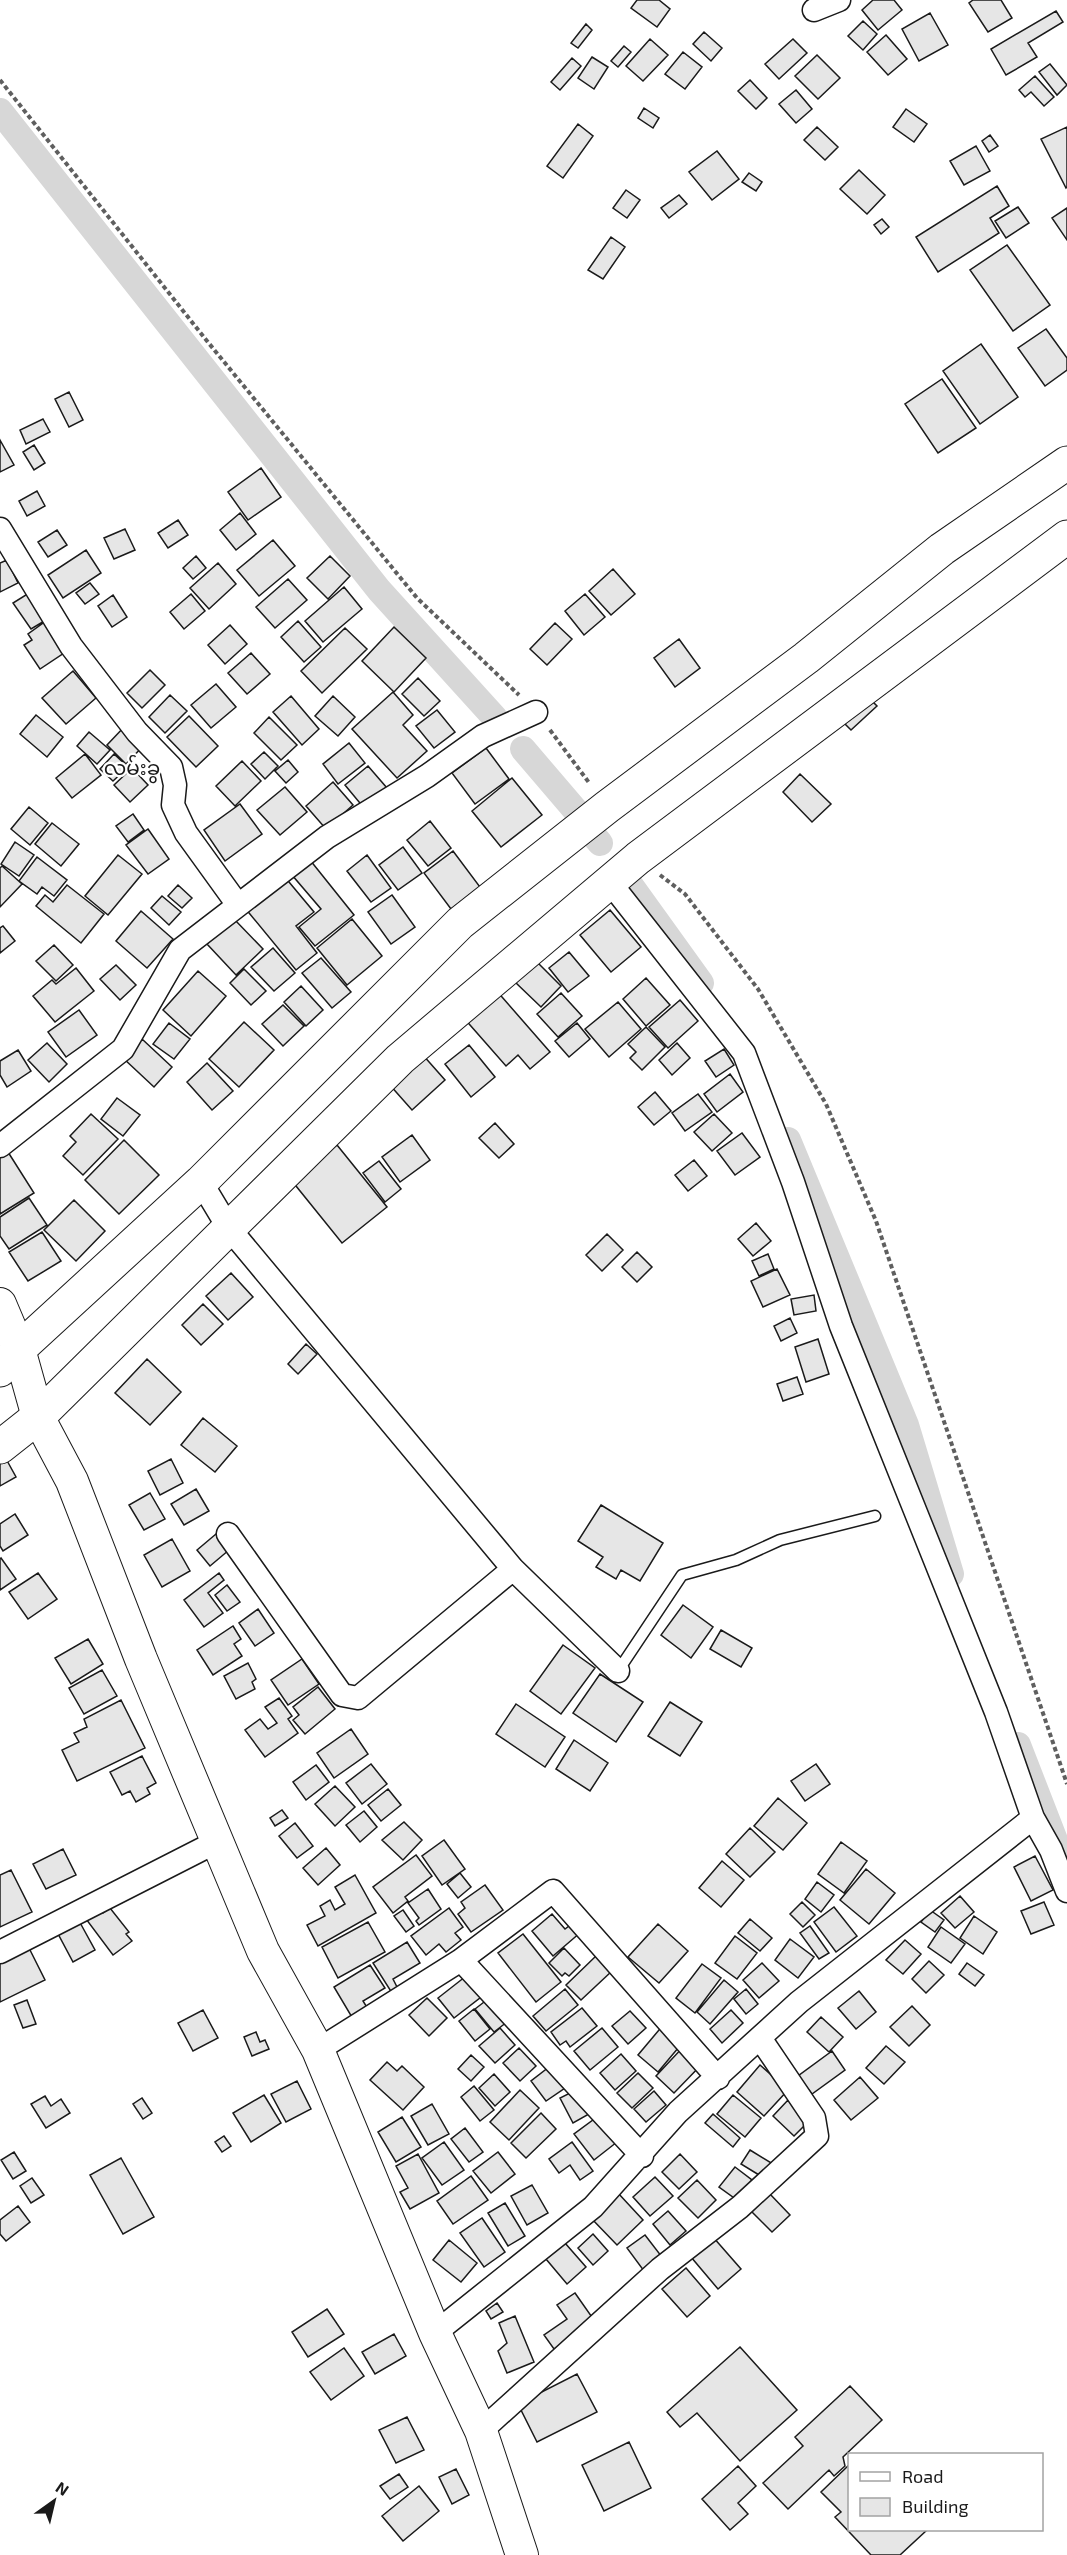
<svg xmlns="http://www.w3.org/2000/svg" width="1067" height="2555" font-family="'Exo 2','Noto Sans Myanmar',sans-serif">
  <rect width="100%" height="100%" fill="#fff"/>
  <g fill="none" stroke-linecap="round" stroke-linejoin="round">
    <path stroke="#d7d7d7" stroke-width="26" d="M0,111L379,590L495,718
      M523,749L576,811
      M595,837L600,843
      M619,869L701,983
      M788,1140L906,1425L951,1574
      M1018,1745L1060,1853"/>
  </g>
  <path fill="#e6e6e6" stroke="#1a1a1a" stroke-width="1.5" d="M637,0H659L670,9L657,27L631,8Z
    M873,0H894L902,10L878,30L862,10Z
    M973,0H1001L1012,18L988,32L969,3Z
    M1056,11L1063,22L1028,43L1037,57L1006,75L991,49Z
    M930,13L948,45L919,61L902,29Z
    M863,21L877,34L863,50L848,36Z
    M586,24L592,30L578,48L571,43Z
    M704,32L722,48L711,61L693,44Z
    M886,35L907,59L888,75L867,52Z
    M650,39L668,55L643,81L626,66Z
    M793,39L807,53L779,79L765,64Z
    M624,46L631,52L618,67L611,61Z
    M683,52L702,67L685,89L665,74Z
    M817,55L840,78L818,99L795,76Z
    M592,57L608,67L594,89L578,78Z
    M572,58L581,66L560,90L551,82Z
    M1050,64L1067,85L1057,95L1039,72Z
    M1035,76L1054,97L1044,106L1031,92L1025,97L1019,90Z
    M750,80L767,98L756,109L738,91Z
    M796,90L812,109L796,123L779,104Z
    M644,108L659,118L653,128L638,118Z
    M906,109L927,124L914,142L893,127Z
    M578,124L593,136L563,178L547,166Z
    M817,127L838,147L825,160L804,140Z
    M1067,127V187L1066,188L1041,139Z
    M990,135L998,146L989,152L982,141Z
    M976,146L990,171L964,185L950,161Z
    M717,151L739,179L712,200L689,172Z
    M859,170L885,195L867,214L840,189Z
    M749,173L762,182L756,191L742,182Z
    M997,186L1009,206L990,218L999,233L938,272L916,237Z
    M626,190L640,200L627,218L613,208Z
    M679,195L687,204L669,218L661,208Z
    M1018,207L1029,223L1006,238L995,221Z
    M1067,208V240L1052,218Z
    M882,219L889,227L881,234L874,225Z
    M611,237L625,247L603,279L588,270Z
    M1007,245L1050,305L1013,331L970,270Z
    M1046,329L1067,358V370L1045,386L1018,348Z
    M981,344L1018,397L980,424L943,371Z
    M942,379L976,428L938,453L905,404Z
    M69,392L83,420L69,427L55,399Z
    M43,419L50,432L26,444L20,430Z
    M0,440L14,465L0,472Z
    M34,445L45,463L34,470L23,452Z
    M261,468L281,497L248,520L228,492Z
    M37,491L45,506L27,516L19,501Z
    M240,513L256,534L236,550L220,530Z
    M178,520L188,535L168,548L158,533Z
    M125,529L135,550L114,559L104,538Z
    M57,530L67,545L48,557L38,542Z
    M273,540L295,566L259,596L237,570Z
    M86,550L101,573L63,598L48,575Z
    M196,556L206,568L193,579L183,568Z
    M330,556L350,576L328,599L307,578Z
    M7,560L18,583L0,592V563Z
    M218,563L236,584L209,609L190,588Z
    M613,569L635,594L611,615L589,591Z
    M288,579L307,600L275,628L256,607Z
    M90,583L99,594L85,604L76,593Z
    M344,587L362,609L323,642L305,621Z
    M29,593L46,620L31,629L13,603Z
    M191,594L205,611L184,629L170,612Z
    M585,594L605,617L584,635L565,611Z
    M113,595L127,617L112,627L98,606Z
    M46,621L67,651L40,669L24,645L32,640L28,634Z
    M298,621L321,647L304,662L281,637Z
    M555,623L572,639L547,665L530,649Z
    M230,625L247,644L225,664L208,645Z
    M394,627L426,658L394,692L362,661Z
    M345,628L367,649L322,693L301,671Z
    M679,639L700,668L675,687L654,658Z
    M251,653L270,674L247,694L228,673Z
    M150,670L165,685L142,708L127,693Z
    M73,671L96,698L66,724L42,698Z
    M418,678L440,701L424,716L402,694Z
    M216,684L236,707L211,728L191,705Z
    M393,692L413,715L403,725L427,751L397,778L352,729Z
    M863,692L877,706L851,730L837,716Z
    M170,695L187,711L165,733L149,717Z
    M291,696L319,729L302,745L273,712Z
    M333,696L355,717L338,736L315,716Z
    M437,710L455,732L434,748L416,726Z
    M36,715L63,737L47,757L20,734Z
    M189,716L218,746L196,767L167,737Z
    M269,717L297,745L281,760L254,733Z
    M125,726L145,744L126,764L107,745Z
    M89,732L110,750L97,764L77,746Z
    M349,743L365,763L338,784L323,764Z
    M486,748L509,779L475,804L452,773Z
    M264,752L278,766L265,779L251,764Z
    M85,754L101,775L72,798L56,778Z
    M114,754L128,767L113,781L100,769Z
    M288,760L298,772L286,783L275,771Z
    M242,761L261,781L235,806L216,786Z
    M368,766L387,788L364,808L345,785Z
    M132,768L148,785L130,802L114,785Z
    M800,774L831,804L812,822L783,792Z
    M512,778L542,815L501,847L472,811Z
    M333,782L353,805L326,829L306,806Z
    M285,787L307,812L280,835L257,810Z
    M240,804L262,834L225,861L204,830Z
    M29,807L48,823L30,845L11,829Z
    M133,814L144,830L128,842L116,826Z
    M430,821L451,848L428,866L407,840Z
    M52,823L79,844L61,866L35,844Z
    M148,829L169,859L148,874L126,845Z
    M15,842L34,855L19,876L1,864Z
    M403,847L422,873L398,890L379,865Z
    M453,851L480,887L451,909L424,873Z
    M118,855L142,874L108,915L85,896Z
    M367,855L391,888L371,902L347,871Z
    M37,857L67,880L54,896L42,887L37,894L19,881Z
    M310,860L354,915L315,946L299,927L321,909L292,875Z
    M2,866L22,884L0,907V868Z
    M284,876L314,912L296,926L317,953L296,970L245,908Z
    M67,885L104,914L81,943L36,906L45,895L53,902Z
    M178,885L192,898L182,908L168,896Z
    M392,895L415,927L391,944L368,912Z
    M162,896L181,912L169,925L151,908Z
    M610,910L641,947L611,972L580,935Z
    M141,911L173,939L147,968L116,941Z
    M234,919L263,949L236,975L207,944Z
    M352,919L382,956L347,985L317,948Z
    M3,926L15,941L0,953V928Z
    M54,945L73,965L56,981L36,961Z
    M273,948L295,973L274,991L251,967Z
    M569,952L589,976L568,992L549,968Z
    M321,958L351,992L332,1008L302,973Z
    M536,961L561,986L541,1007L515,982Z
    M116,965L136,985L120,1000L100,979Z
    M76,968L94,991L55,1022L33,996L52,980L56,984Z
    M244,969L266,991L251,1005L230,983Z
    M198,971L226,996L191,1036L163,1010Z
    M646,978L670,1005L646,1026L623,999Z
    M301,986L323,1010L306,1026L284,1002Z
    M495,989L550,1052L530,1069L518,1055L506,1066L463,1017Z
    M561,993L582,1016L558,1037L537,1014Z
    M680,1000L698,1021L668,1048L649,1027Z
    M618,1002L641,1029L609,1057L585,1029Z
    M283,1005L304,1026L283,1046L262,1024Z
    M79,1010L97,1035L66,1057L48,1032Z
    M244,1022L274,1050L239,1087L209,1059Z
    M169,1023L190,1039L174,1059L153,1044Z
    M577,1023L590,1039L569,1057L555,1041Z
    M646,1027L665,1047L642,1070L630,1058L636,1052L628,1044Z
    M142,1039L172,1067L154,1087L123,1058Z
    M47,1043L67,1064L49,1082L28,1060Z
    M677,1043L690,1058L672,1075L659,1060Z
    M469,1045L495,1077L471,1097L445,1064Z
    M724,1049L734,1065L716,1077L705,1061Z
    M18,1050L31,1071L7,1087L0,1075V1061Z
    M422,1054L445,1080L412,1110L389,1084Z
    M207,1063L233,1091L212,1110L187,1082Z
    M730,1074L743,1092L717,1112L704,1094Z
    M655,1092L671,1111L654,1125L638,1107Z
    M698,1094L712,1112L685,1131L672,1113Z
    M117,1098L140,1115L123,1136L101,1119Z
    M91,1114L118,1139L83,1175L63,1156L76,1142L70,1136Z
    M714,1114L732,1133L712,1151L694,1132Z
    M495,1123L514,1144L499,1158L479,1138Z
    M742,1133L760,1157L735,1175L717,1151Z
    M412,1135L430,1160L400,1182L382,1157Z
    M124,1140L159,1175L119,1214L85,1180Z
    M337,1145L387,1207L342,1243L292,1181Z
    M8,1152L34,1193L0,1214V1158Z
    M694,1160L707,1176L688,1191L675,1175Z
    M379,1161L401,1189L385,1202L363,1173Z
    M29,1198L47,1225L9,1249L0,1236V1217Z
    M74,1200L105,1231L76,1261L44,1230Z
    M756,1223L771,1241L753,1256L738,1239Z
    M42,1232L61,1261L28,1281L9,1252Z
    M607,1234L623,1250L602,1271L586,1255Z
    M637,1252L652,1267L637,1282L622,1267Z
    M768,1254L774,1269L759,1276L752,1261Z
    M777,1269L790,1295L763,1307L751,1281Z
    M231,1273L253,1297L228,1320L206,1296Z
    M814,1295L816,1311L794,1315L791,1299Z
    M203,1304L223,1324L201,1345L182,1325Z
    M790,1318L797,1333L781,1341L774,1326Z
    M818,1339L829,1374L806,1382L795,1347Z
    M306,1344L317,1354L298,1374L288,1364Z
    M147,1359L181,1392L150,1425L115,1393Z
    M797,1377L803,1394L783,1401L777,1384Z
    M203,1418L237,1446L215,1472L181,1445Z
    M5,1457L16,1477L0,1486V1459Z
    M171,1459L183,1483L160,1495L148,1471Z
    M196,1489L209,1511L184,1525L171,1504Z
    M150,1493L165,1519L144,1530L129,1505Z
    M601,1505L663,1543L640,1581L621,1570L616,1579L596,1567L603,1557L578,1541Z
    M15,1514L28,1535L3,1551L0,1546V1524Z
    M216,1534L229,1550L210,1566L197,1550Z
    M172,1539L190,1571L162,1587L144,1555Z
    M1,1558L16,1579L0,1590V1559Z
    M38,1573L57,1599L28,1619L9,1592Z
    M219,1573L224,1580L208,1593L223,1613L204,1627L184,1600Z
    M227,1585L240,1602L227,1611L215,1595Z
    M683,1605L713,1627L691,1658L661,1635Z
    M258,1609L274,1633L255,1646L239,1623Z
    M233,1626L241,1639L234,1644L242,1656L213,1675L197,1650Z
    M721,1630L752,1648L741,1667L710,1649Z
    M88,1639L103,1664L71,1684L55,1658Z
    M563,1645L595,1668L561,1714L530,1691Z
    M302,1659L319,1684L288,1705L271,1680Z
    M248,1663L256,1679L252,1682L255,1689L236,1699L224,1676Z
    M102,1670L117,1696L84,1714L69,1688Z
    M600,1674L643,1702L616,1742L573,1713Z
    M318,1687L335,1709L305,1734L293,1720L299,1715L293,1707Z
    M279,1698L292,1716L288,1719L298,1733L265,1757L245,1730L260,1719L268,1729L277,1723L265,1707Z
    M121,1700L145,1748L77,1781L62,1750L79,1742L74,1733L87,1727L84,1719Z
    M670,1702L702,1722L680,1756L648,1736Z
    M516,1704L565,1737L545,1767L496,1734Z
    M351,1729L368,1754L334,1778L317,1753Z
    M574,1740L608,1763L590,1791L556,1769Z
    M142,1756L156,1783L147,1788L150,1794L136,1802L130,1791L122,1795L110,1772Z
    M371,1764L387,1784L362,1804L346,1783Z
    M816,1764L830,1784L805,1801L791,1781Z
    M316,1765L329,1782L306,1800L293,1782Z
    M335,1786L355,1807L335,1826L315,1804Z
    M388,1789L401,1805L381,1821L368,1805Z
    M778,1798L807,1823L783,1850L754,1826Z
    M282,1810L288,1818L275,1826L270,1818Z
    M364,1811L377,1827L360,1842L346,1825Z
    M404,1822L422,1840L403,1860L382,1840Z
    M295,1823L313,1846L297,1858L279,1836Z
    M750,1828L775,1852L750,1877L726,1854Z
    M444,1840L465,1869L442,1885L422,1856Z
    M841,1842L867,1861L844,1893L818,1874Z
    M326,1848L340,1865L318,1885L303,1868Z
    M63,1849L76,1875L46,1889L33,1864Z
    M416,1855L432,1876L405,1897L408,1901L393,1913L373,1887Z
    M1035,1856L1053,1890L1031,1901L1014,1867Z
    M722,1861L744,1880L721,1907L699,1888Z
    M866,1869L895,1893L869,1924L840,1900Z
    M11,1870L32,1912L0,1927V1875Z
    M460,1873L471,1887L458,1898L447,1884Z
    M355,1875L376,1913L318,1946L307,1925L325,1916L320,1906L330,1900L335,1910L345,1904L335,1887Z
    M817,1882L834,1895L821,1912L805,1899Z
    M485,1885L503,1910L471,1932L458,1914L465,1908L461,1902Z
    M428,1889L441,1909L419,1925L416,1921L419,1918L408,1903Z
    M960,1896L974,1912L955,1928L941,1913Z
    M802,1902L815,1915L803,1927L790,1914Z
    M1044,1902L1054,1925L1031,1934L1021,1911Z
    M834,1907L857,1936L836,1952L814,1922Z
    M100,1908L103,1913L110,1908L129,1932L126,1934L132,1941L113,1955L86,1919Z
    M449,1908L463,1927L455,1933L461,1940L446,1952L439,1944L426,1955L411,1936Z
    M403,1910L414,1926L406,1932L394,1916Z
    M930,1910L944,1920L935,1932L921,1922Z
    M552,1914L565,1929L573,1923L581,1932L553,1956L532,1931Z
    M974,1916L997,1932L983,1954L960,1938Z
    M78,1919L95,1950L73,1962L56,1930Z
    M750,1919L772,1938L760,1951L738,1933Z
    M368,1922L385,1952L338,1978L322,1947Z
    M658,1924L688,1951L659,1983L628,1957Z
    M810,1926L829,1953L819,1959L800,1933Z
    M941,1927L965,1944L951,1963L928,1947Z
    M523,1934L561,1982L536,2002L498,1953Z
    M735,1936L757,1953L737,1979L715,1963Z
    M790,1939L814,1957L798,1978L775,1960Z
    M905,1940L921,1954L903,1974L886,1960Z
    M407,1942L420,1963L393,1979L398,1989L392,1993L373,1963Z
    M28,1946L45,1980L0,2002V1959Z
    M564,1948L580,1965L569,1976L565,1973L562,1976L549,1963Z
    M597,1955L612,1971L581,2000L566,1985Z
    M929,1961L944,1975L926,1993L912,1979Z
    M762,1963L779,1981L759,1998L743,1980Z
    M967,1963L984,1975L975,1986L959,1974Z
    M702,1964L721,1978L695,2013L676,1998Z
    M370,1965L385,1988L363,2001L368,2009L353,2019L334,1987Z
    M470,1973L485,1994L454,2018L438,1998Z
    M724,1980L738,1992L710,2024L697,2012Z
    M565,1989L578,2005L546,2031L533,2016Z
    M746,1989L758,2004L746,2014L734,1999Z
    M859,1991L876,2012L856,2029L838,2008Z
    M427,1998L447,2018L429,2036L409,2015Z
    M488,1999L507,2022L494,2032L475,2009Z
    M27,2000L36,2024L23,2028L14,2005Z
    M912,2006L930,2025L909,2046L890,2027Z
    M582,2008L597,2026L570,2047L566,2041L560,2045L551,2032Z
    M474,2009L490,2029L475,2041L459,2021Z
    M203,2010L218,2038L193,2051L178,2023Z
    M731,2010L743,2023L722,2043L710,2029Z
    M630,2011L646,2028L628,2044L612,2026Z
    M821,2017L843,2037L829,2052L807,2032Z
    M664,2024L684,2041L658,2072L638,2055Z
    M500,2028L515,2045L495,2063L479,2046Z
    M602,2028L618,2047L590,2070L574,2051Z
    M256,2032L260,2042L265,2040L269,2049L252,2056L244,2037Z
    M685,2045L703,2063L674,2093L656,2076Z
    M886,2046L905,2062L884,2084L866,2068Z
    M519,2048L536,2066L520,2081L503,2063Z
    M832,2051L845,2070L812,2094L798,2076Z
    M621,2054L636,2071L615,2090L600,2073Z
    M471,2055L484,2067L471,2081L458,2069Z
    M387,2062L397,2071L402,2066L424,2087L403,2110L370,2080Z
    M760,2065L788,2090L764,2116L737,2092Z
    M549,2067L565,2088L546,2101L531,2081Z
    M638,2073L653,2088L632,2108L617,2093Z
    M494,2074L510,2092L495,2106L479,2088Z
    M860,2077L878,2098L851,2120L834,2100Z
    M297,2081L311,2109L286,2122L271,2094Z
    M474,2086L494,2110L480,2121L461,2097Z
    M520,2090L539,2108L509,2140L490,2122Z
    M576,2090L589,2114L573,2123L560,2098Z
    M654,2091L666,2105L646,2122L634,2109Z
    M264,2095L281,2123L251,2142L233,2113Z
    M733,2095L761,2118L745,2137L717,2114Z
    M45,2096L51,2106L61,2099L70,2113L46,2128L31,2104Z
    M142,2098L152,2113L143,2119L133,2104Z
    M788,2100L810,2120L794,2136L773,2116Z
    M432,2104L449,2134L428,2145L411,2116Z
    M541,2113L556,2129L526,2158L511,2143Z
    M713,2114L740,2138L733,2147L705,2123Z
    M402,2117L421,2147L396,2162L378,2132Z
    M597,2117L617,2142L594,2160L574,2134Z
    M465,2128L483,2152L469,2162L451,2139Z
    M224,2136L231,2146L222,2152L215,2142Z
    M444,2142L464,2170L442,2185L422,2158Z
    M572,2142L593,2171L580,2180L570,2165L559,2173L549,2159Z
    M750,2150L773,2164L764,2178L741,2164Z
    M14,2152L26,2171L13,2179L1,2160Z
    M498,2152L515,2174L491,2193L473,2171Z
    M418,2154L439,2193L410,2209L400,2192L408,2188L396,2166Z
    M680,2154L697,2172L679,2189L662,2172Z
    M121,2158L154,2217L123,2234L90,2175Z
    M735,2167L752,2180L737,2200L719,2187Z
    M471,2176L488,2200L453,2224L437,2201Z
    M655,2177L673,2196L650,2216L633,2197Z
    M32,2178L44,2195L31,2203L20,2186Z
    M697,2180L716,2200L698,2218L678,2198Z
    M532,2185L548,2213L527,2225L511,2196Z
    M618,2193L643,2220L617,2245L591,2218Z
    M769,2193L790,2215L772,2232L751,2211Z
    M505,2203L525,2236L508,2246L488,2213Z
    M18,2206L30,2222L6,2241L0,2234V2220Z
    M668,2211L686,2231L670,2245L653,2224Z
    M482,2218L505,2252L484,2267L460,2233Z
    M593,2234L608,2251L593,2265L578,2248Z
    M645,2235L662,2257L644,2271L627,2248Z
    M713,2237L741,2269L718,2289L691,2257Z
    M449,2240L477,2263L461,2282L433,2260Z
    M565,2243L586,2267L567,2284L546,2259Z
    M686,2268L710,2296L687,2317L662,2289Z
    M575,2293L594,2320L554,2349L544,2335L567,2319L557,2305Z
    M497,2303L503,2312L491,2319L486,2311Z
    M327,2309L344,2334L308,2357L292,2332Z
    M515,2316L534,2362L507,2373L498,2351L507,2343L499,2323Z
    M394,2334L406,2356L375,2374L362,2352Z
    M740,2347L797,2410L740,2461L697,2413L680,2427L667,2412Z
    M344,2348L364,2376L331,2400L310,2372Z
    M577,2374L597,2412L537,2442L518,2404Z
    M850,2386L882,2420L843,2457L845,2466L834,2476L829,2470L788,2509L763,2483L803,2446L795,2437Z
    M407,2417L424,2450L396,2463L379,2430Z
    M629,2442L651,2488L604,2511L582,2465Z
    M850,2464V2530H927L900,2555H871L835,2517L841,2512L821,2492Z
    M738,2466L756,2486L738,2503L748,2514L730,2530L702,2499Z
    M456,2469L469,2495L452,2504L439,2477Z
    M399,2474L408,2487L390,2499L380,2486Z
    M419,2486L439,2511L403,2541L382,2516Z"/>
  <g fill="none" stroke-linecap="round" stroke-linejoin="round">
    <g stroke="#1a1a1a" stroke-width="13">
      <path id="lane" d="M618,1671L682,1575L736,1560L780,1540L875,1516"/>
    </g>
    <g stroke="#1a1a1a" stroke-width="25">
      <path id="street" d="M814,10L839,0
        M0,529L71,646L137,732L171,767L175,785L173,805L186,833L238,905
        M602,889L616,890L744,1053L793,1182L841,1326L996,1712L1033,1818L1051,1850L1067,1891
        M0,1146L123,1049L180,950L327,837L427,776L483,736L536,712
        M201,1182L228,1227L513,1569L618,1671
        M228,1534L342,1695L358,1698L513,1569
        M0,1952L218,1841
        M461,1960L642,2156
        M318,2050L461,1960L553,1891L718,2078
        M435,2333L593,2207L678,2112L799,2002L1033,1818
        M481,2431L660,2269L740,2207L817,2136L814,2118L760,2038"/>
    </g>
    <g stroke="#1a1a1a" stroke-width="34">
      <path id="secondary" d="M0,1304L19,1349L38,1417L72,1481L141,1659L263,1951L318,2050L435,2333L481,2431L522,2555"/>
    </g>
    <g stroke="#1a1a1a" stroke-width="35">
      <path id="highway" d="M0,1370L19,1349L201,1182L460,923L607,807L806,658L942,549L1067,463
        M0,1447L38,1417L400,1059L638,858L1067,537"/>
    </g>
    <path stroke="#5f5f5f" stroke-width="4" stroke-dasharray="4.5 3" stroke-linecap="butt" d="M0,80L207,341L417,598L519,695
      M550,730L590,784
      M660,875L685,894L758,989L826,1104L876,1221L1067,1784"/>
    <use href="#lane" stroke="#fff" stroke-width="10"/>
    <use href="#street" stroke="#fff" stroke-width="22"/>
    <use href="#secondary" stroke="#fff" stroke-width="32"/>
    <use href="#highway" stroke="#fff" stroke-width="33"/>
  </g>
  <g text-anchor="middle" stroke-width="4.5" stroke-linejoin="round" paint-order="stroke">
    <g font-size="20" fill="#1a1a1a" stroke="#fff">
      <text x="132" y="775">လမ်းခွ</text>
    </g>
  </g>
  <rect x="848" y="2453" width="195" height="78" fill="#ffffff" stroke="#a3a3a3" stroke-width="1.5"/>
  <rect x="860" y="2472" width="30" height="9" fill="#ffffff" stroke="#a3a3a3" stroke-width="1.5"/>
  <text x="902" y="2483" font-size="18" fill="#1a1a1a">Road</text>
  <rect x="860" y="2498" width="30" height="18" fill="#e6e6e6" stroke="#a3a3a3" stroke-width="1.5"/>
  <text x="902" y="2513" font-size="18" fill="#1a1a1a">Building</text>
  <g transform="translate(54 2501) rotate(34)" stroke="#ffffff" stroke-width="4.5" paint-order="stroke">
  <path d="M0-4.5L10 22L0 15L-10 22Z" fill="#1a1a1a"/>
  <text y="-9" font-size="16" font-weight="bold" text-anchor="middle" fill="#1a1a1a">N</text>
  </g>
</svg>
